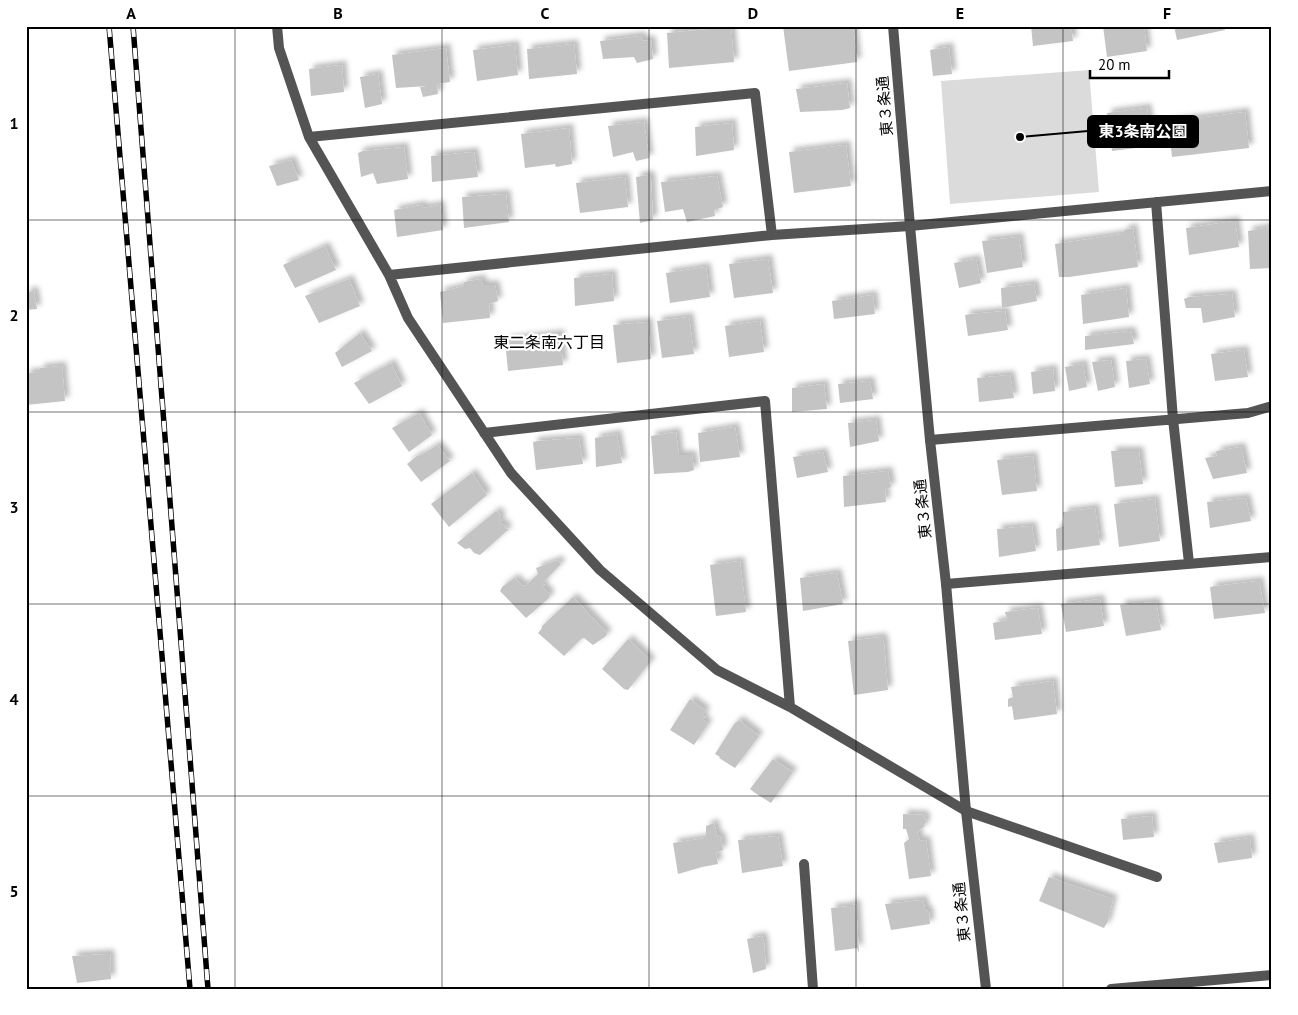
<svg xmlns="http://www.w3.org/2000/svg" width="1298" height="1015" font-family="'PT Sans','Noto Sans JP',sans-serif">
  <defs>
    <filter id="shadow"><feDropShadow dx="4.5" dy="-4.5" stdDeviation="2.5" flood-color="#0004"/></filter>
  </defs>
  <rect width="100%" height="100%" fill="#fff"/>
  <path fill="#dbdbdb" d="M1089,70L1099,192L950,204L941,81Z"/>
  <path fill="#c4c4c4" filter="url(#shadow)" d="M783,26H853L857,62L789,71Z
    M1031,26H1071L1073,41L1033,46Z
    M1103,26H1144L1147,51L1107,57Z
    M1174,26H1224L1225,30L1177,40Z
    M731,27L734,62L669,68L667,33Z
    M641,36L643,41L651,40L653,59L637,63L634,57L603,59L600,41Z
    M574,44L577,74L529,79L527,49Z
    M515,45L518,75L477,81L473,50Z
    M949,47L952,74L933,76L930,50Z
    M446,48L450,82L437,84L438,94L423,97L420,87L427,86L396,88L392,55Z
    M342,65L344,92L311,96L309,69Z
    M378,74L382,104L365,108L360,77Z
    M847,83L850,108L842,110L800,112L796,89Z
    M1147,108L1152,146L1112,151L1107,113Z
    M1245,112L1249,148L1172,157L1168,122Z
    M644,122L649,158L636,161L633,152L613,157L608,126Z
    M732,123L734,150L696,156L695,127Z
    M569,128L572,164L556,167L555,164L525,168L521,134Z
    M846,145L851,186L794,193L789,152Z
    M404,147L408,179L377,184L373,173L361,177L358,153L363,151Z
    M474,152L478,177L432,182L431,156Z
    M291,160L299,180L277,186L269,166Z
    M649,175L651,180L653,220L640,223L636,177Z
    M717,176L723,207L714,210L715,216L687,222L683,209L665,212L661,182Z
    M625,177L628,207L580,213L576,183Z
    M506,194L509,222L464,228L462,197Z
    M422,205L423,208L440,205L443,230L397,237L394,210Z
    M1235,221L1239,247L1189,255L1186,228Z
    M1272,227V268L1250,269L1248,231Z
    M1133,228L1138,267L1069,277H1059L1055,244L1123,234L1124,230Z
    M1019,237L1023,267L987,273L982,241Z
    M325,246L336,270L295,288L283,265Z
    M768,259L773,293L734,298L729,264Z
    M976,259L981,283L959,288L954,263Z
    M706,267L710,297L670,303L666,273Z
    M612,274L614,301L575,306L574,278Z
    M349,279L360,306L319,323L305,296Z
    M481,279L483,285H495L498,301L489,304L490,318L443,323L440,292L464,286V282Z
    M1034,284L1037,301L1002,308L1001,288Z
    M1126,288L1129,317L1083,324L1081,295Z
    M34,291L37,309L26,310V292Z
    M1232,294L1235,317L1203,323L1201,308H1186L1184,299L1189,297Z
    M873,295L875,314L834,319L832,301Z
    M1005,311L1008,330L968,336L965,315L971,314Z
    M689,317L694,354L662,358L657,321Z
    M760,321L764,352L729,357L725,326Z
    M648,322L651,359L617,363L613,325Z
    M1131,331L1134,344L1085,350V336Z
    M360,333L372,351L342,367L335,353Z
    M560,334L563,365L508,371L505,340Z
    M1244,350L1248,377L1215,381L1211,354Z
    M1146,359L1150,384L1129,388L1126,361Z
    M1111,360L1115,387L1098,391L1092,362Z
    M391,363L402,386L369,404L354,383Z
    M1083,364L1087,387L1069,391L1065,367Z
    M62,366L65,401L26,405V373L40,372V368Z
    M1053,369L1055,391L1033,394L1031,372Z
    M1010,375L1014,398L979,402L977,378Z
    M870,381L873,399L840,403L838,384Z
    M824,384L827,409L792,412V388Z
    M419,413L432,435L409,452L392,428Z
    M876,420L879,441L850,447L848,423Z
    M735,427L740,457L700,462L698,433Z
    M676,432L679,455H692L694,470L688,472L654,474L651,436Z
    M617,434L622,463L596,467L595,438Z
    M579,438L583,464L536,470L533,442L538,441Z
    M437,445L450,461L421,482L407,464L417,456L421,455Z
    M1241,447L1247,473L1213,479L1205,458L1217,456L1216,451Z
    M1111,451H1139L1143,484L1115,487Z
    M823,452L828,472L797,478L793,457Z
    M1033,456L1037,491L1002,495L997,460Z
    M888,471L891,487L885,490L886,502L844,507L843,476Z
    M472,473L487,495L449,527L431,504Z
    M1246,498L1251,521L1210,528L1207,502Z
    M1155,499L1160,541L1119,547L1114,504Z
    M1095,508L1100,545L1057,551L1056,529L1064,526L1063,512Z
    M496,511L501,515L499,519H502L499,523L507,526L504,528L509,529L480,555L474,553L470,548L465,549L457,543Z
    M1032,526L1036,551L999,557L997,529Z
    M558,560L561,564L542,584L545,585L542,586L550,594L549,598L526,618L500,591L502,587L514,578L523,586L526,585L538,574L536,568Z
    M740,561L746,612L716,616L710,565Z
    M837,573L843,604L803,611L800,578Z
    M1259,581L1265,613L1214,619L1210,587L1215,586Z
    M573,597L607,633L606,636L593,645L584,638L581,639L564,656L538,633L542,628V626Z
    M1100,599L1104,626L1066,632L1061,604Z
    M1156,602L1161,630L1126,636L1120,605Z
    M1038,608L1042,634L995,640L993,623L1007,620L1005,612Z
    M882,637L884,643L888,690L854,695L848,641Z
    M628,639L651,661L628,690L624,689L602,669Z
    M1053,681L1057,714L1014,720L1012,706L1008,707V699L1013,697L1011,687Z
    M690,699L706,711L702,715L706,717L702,718L708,724L694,745L670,730Z
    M739,720L759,736L735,768L719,758L720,757L715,754L734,724Z
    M773,759L793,772L771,803L755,793L750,789Z
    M903,814L924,815L926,822L924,825L925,826L917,832L920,841L926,840L931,876L909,879L904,843L909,839L906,829H903Z
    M1152,816L1154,837L1123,840L1121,819Z
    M714,823L717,835H716L721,837L723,850L716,853L718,864L702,867L678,874L673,843L706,838V826Z
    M778,836L783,866L742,873L738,840Z
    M1250,838L1252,858L1218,863L1214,843Z
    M1049,877L1113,899L1108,921L1104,928L1039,901Z
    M851,900L853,905L856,904L859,953L857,948L835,951L831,908L851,906Z
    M923,900L925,909L929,912L930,924L891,930L885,904Z
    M762,936L764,942L766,969L753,973L747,939Z
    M110,954L111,979L77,983L72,956Z"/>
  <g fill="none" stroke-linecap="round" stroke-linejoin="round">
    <path stroke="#545454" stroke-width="10" d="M277,26L279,48L309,137L389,275L408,318L511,473L600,570L717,670L790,707L966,811L1157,877
      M309,137L755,93L772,235
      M1156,202L1173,419L1189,563
      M389,275L772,235L910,226L1272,191
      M484,433L765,401L790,707
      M930,440L1248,413L1272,406
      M946,584L1272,557
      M804,864L813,989"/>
    <path stroke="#545454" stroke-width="10" d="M893,26L910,226L930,440L946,584L966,811L986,989
      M1111,989L1272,975"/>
    <g stroke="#000" stroke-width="5.5">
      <path id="rail" d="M109,26L190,989
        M133,26L208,989"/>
    </g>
    <use href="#rail" stroke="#fff" stroke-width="4" stroke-dasharray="11" stroke-linecap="butt"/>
  </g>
  <path fill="none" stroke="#000" stroke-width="1" stroke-opacity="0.55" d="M235,26V989M442,26V989M649,26V989M856,26V989M1063,26V989M26,220H1272M26,412H1272M26,604H1272M26,796H1272"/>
  <g text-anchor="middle" stroke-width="4.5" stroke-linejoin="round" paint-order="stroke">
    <g font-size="15" fill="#000" stroke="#fff">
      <text transform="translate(885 106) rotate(-95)" y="5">東３条通</text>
      <text transform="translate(923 509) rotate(-96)" y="5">東３条通</text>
      <text transform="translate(962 912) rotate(-96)" y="5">東３条通</text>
    </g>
    <g font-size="16" fill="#000" stroke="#fff">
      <text x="549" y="348">東二条南六丁目</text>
    </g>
  </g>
  <path fill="none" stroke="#000" stroke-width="2" d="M1020 137L1088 131"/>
  <circle fill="#000" stroke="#fff" stroke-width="2" cx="1020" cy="137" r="5"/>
  <rect fill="#000" stroke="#000" stroke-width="2" x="1088" y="116" width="110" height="31" rx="5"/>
  <g font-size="16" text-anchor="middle" font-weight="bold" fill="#fff">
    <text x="1143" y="137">東3条南公園</text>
  </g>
  <rect width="1298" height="1015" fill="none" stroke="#ffffff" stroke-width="55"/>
  <path d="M1090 70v8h79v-8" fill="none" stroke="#000000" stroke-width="2.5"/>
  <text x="1098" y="70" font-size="15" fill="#000000" stroke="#ffffff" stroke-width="4" paint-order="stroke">20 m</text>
  <rect x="28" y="28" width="1242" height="960" fill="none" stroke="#000" stroke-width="2"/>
  <g font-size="16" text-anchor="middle" font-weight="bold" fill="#000">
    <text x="131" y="19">A</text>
    <text x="338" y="19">B</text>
    <text x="545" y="19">C</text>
    <text x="753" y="19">D</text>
    <text x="960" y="19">E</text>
    <text x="1167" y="19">F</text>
    <text x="14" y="129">1</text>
    <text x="14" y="321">2</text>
    <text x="14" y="513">3</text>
    <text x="14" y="705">4</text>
    <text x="14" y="897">5</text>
  </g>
</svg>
